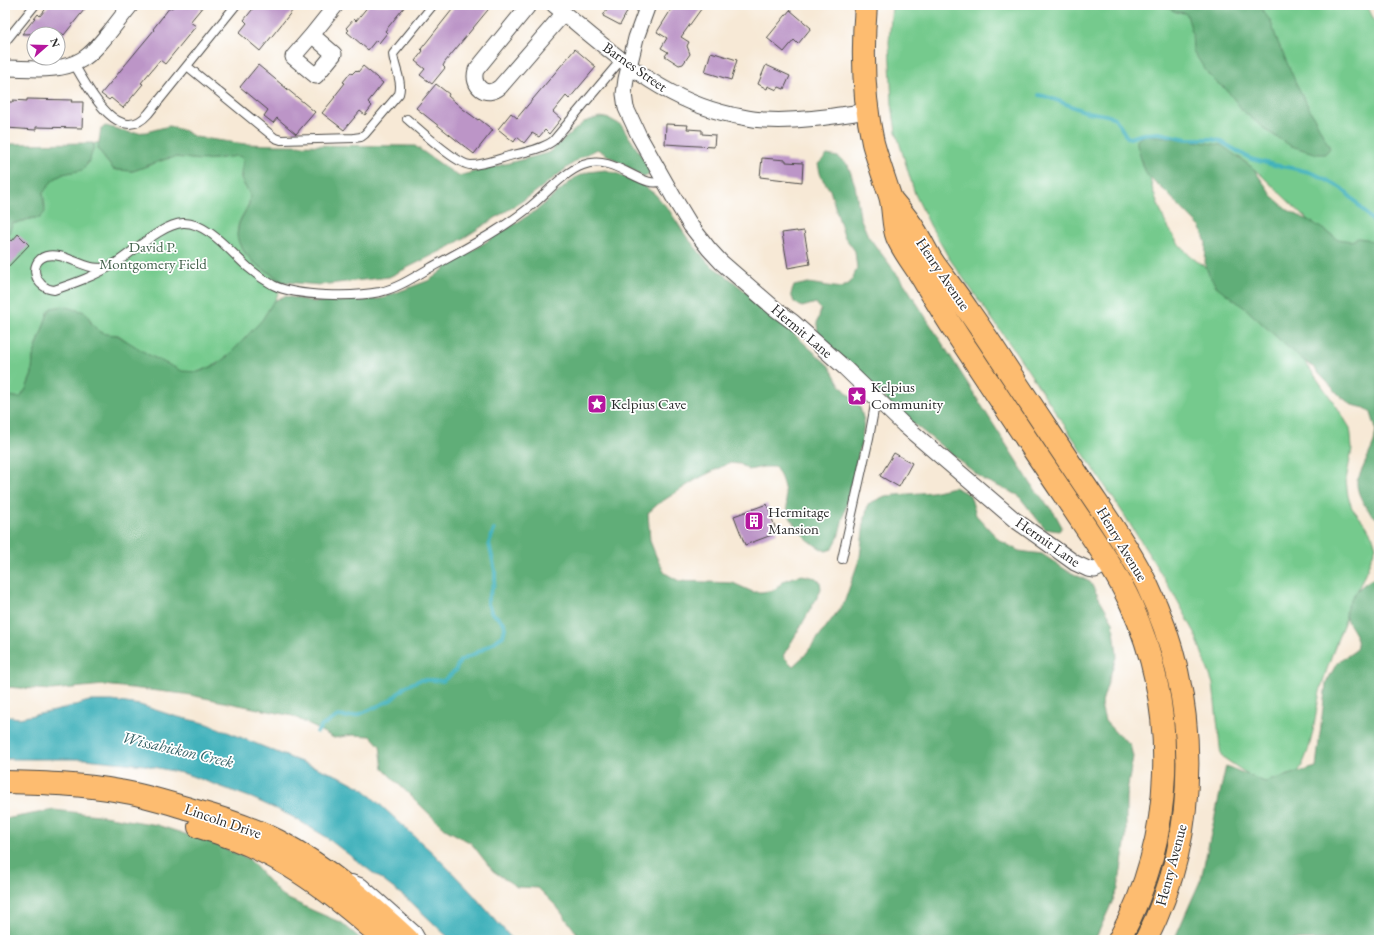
<svg xmlns="http://www.w3.org/2000/svg" width="1384" height="945" font-family="'EB Garamond',serif">
  <rect width="100%" height="100%" fill="#fff"/>
  <filter id="ink" filterUnits="userSpaceOnUse"><feTurbulence type="fractalNoise" baseFrequency=".025" numOctaves="2"/><feDisplacementMap in="SourceGraphic" scale="8" xChannelSelector="R" yChannelSelector="G"/><feConvolveMatrix kernelMatrix="1 2 1 2 8 2 1 2 1" color-interpolation-filters="sRGB"/></filter>
  <filter id="wash" filterUnits="userSpaceOnUse"><feTurbulence type="fractalNoise" baseFrequency=".012" numOctaves="4" result="noise"/><feDisplacementMap in="SourceGraphic" scale="16" xChannelSelector="R" yChannelSelector="G"/><feGaussianBlur stdDeviation="0.9" result="paint"/><feColorMatrix in="noise" values="0 0 0 0 0 0 0 0 0 0 0 0 0 0 0 0 0 1.4 0 .05"/><feComposite in="paint" operator="in"/></filter>
  <g filter="url(#wash)">
    <rect width="100%" height="100%" fill="#f7e9d6"/>
    <path fill="#75ca8d" stroke="#507a5c" d="M892,5H1367L1379,31V255L1332,243L1260,174L1239,157L1211,144L1148,169L1153,191L1165,222L1177,242L1190,256L1209,270L1296,349L1337,407L1350,428L1351,435L1352,449L1346,480L1348,496L1352,508L1366,525L1373,537L1376,547C1360,586 1342,624 1329,663C1326,673 1322,683 1320,692C1313,726 1312,766 1283,789L1253,778L1221,756L1213,684L1194,631L1175,596L1123,513L1017,354L949,258L930,225L915,194L896,132L892,104L889,42Z
      M95,143H99L98,148L105,159L113,169L117,170L133,171L166,159L176,157L192,159H215L237,155L242,157C244,164 240,171 241,178C242,185 250,190 250,197C250,207 242,214 239,223C229,252 264,270 284,282C278,295 271,308 263,319C248,341 210,379 182,372C164,367 144,352 128,342C125,340 122,337 118,335C114,334 110,335 106,334C98,332 92,325 89,318L51,308L48,313L33,357L32,374L26,389L20,398L5,395V237L9,233L12,224L33,218H40L45,207L43,193C46,189 49,183 53,180C62,173 76,170 87,165Z"/>
    <path fill="#60ae78" stroke="#466c52" d="M1158,5H1259L1271,22L1277,40L1296,83L1330,148L1325,154H1317L1291,146L1267,131L1243,111L1226,89L1217,83L1208,74L1193,51L1192,32L1187,15L1185,13L1176,12L1166,7Z
      M600,117L610,119L621,125L647,164L650,173L644,177L597,149L580,158L530,196L451,246L389,277L320,285L284,282L260,267L251,260L244,251L239,243L237,236L239,223L249,204L250,195L241,179L243,162L242,157L237,156L215,159L200,160L176,157L166,159L133,171L117,170L113,169L105,159L98,148L101,128L106,126L132,133L146,132L169,126L185,131L195,137L245,144L276,145L415,146L458,176L548,153L584,122Z
      M1144,135L1166,137L1221,145L1253,168L1274,198L1288,210L1315,224L1338,239L1351,241L1358,238L1366,239L1379,245V520C1368,513 1356,495 1357,481L1374,443L1376,429L1371,413L1365,408L1352,405L1340,396L1313,367L1295,354L1246,309L1216,286L1209,275L1205,264L1206,243L1201,228L1165,191L1147,175L1143,166L1137,145V140Z
      M93,143L94,146L90,159L83,170L63,174L53,180L43,193L45,212L40,218H33L12,224L9,233L5,237V144Z
      M827,155L838,157L848,165L855,185L860,217L868,236L906,286L1033,487L1055,514L1062,527L1059,531L1045,529L1018,495L984,480L895,409L818,334L817,323L821,310L816,303L802,307L794,302L791,294L794,286L808,283L841,288L850,283L857,269L855,251L844,236L830,190L821,177L818,164Z
      M606,170L621,175L638,182L655,194L669,210L686,236L709,264L733,281L772,314L829,366L840,385L860,407L864,421L862,440L838,538L832,549L826,551C811,545 792,527 788,511C785,495 785,481 775,467H763L749,470L740,464L729,463L697,479L658,504L648,513L650,541L656,556L665,573L679,581L733,583L753,592H762L774,590L784,581L793,577L802,575L816,578L820,582L821,588L820,592L801,626L783,656L793,666L805,655L844,603L860,557L864,523L868,504L885,496L932,492L954,487L970,495L976,515L999,540L1019,551L1042,554L1066,570L1090,582L1113,622L1117,654L1101,705L1105,721L1117,734L1130,744L1133,757L1126,797V838L1118,889L1095,940H582L557,907L538,888L517,887L493,871L471,843L445,829L383,769L380,746L371,736L352,735L334,738L293,716L185,694L104,685L51,690L5,687V395L20,398L26,389L32,374L33,357L48,313L51,308L63,306L85,312L89,318L91,323L99,331L106,334L117,335L151,356L182,371L198,372L216,365L228,356L262,320L273,302L278,299L285,296L316,302L345,301L379,299L430,280L452,263L537,210L576,177L588,172Z
      M1379,577V940H1174L1201,879L1226,766L1265,782L1316,767L1326,683L1337,663L1356,650C1356,647 1358,643 1357,640C1356,634 1348,625 1346,618C1343,602 1364,579 1379,577Z
      M54,810L98,815L157,825L210,842L249,859L282,896L314,911L342,923L362,940H5V819Z"/>
    <path fill="#42b2bc" stroke="#366e74" d="M89,701H112L140,705L174,716L208,724L291,758L341,777L362,788L436,856L470,891L513,940H451L410,901L323,835L291,816L252,798L186,774L144,765L85,759H5V716L19,718L55,711Z"/>
    <g fill="none" stroke-linecap="round" stroke-linejoin="round">
      <path stroke="#42b2bc" stroke-width="4" d="M1039,95C1055,98 1069,106 1084,111C1093,114 1104,113 1112,117L1115,118L1127,137L1130,138L1143,134L1159,133L1187,139H1212L1220,141L1251,159L1274,165L1292,168L1309,172L1319,176L1341,188L1354,200L1379,228
        M317,732L322,726L338,716L346,717L358,715L391,700L406,686L420,680H433L443,681L455,671L460,661L480,651L503,636L505,628L504,623L491,612L488,604V599L495,581V571L489,543L494,530"/>
    </g>
    <g id="blocks">
      <path fill="#bc95c7" d="M49,5H88L64,35L61,33L22,34L38,14L40,16Z
        M175,5H204L190,22L196,26L165,64L160,60L141,83L143,84L123,108L111,98L109,100L101,94L154,30L153,29L170,7L172,8Z
        M256,5H297L260,51L239,33L247,23L244,20Z
        M369,5H406L385,31L387,33L379,43L376,40L368,50L347,32L349,30L346,28L354,19L356,21Z
        M456,5H492L445,62L443,66L445,68L432,84L420,75L425,69L415,61L423,51L421,49Z
        M609,5H629L625,11L627,12L620,25L603,16Z
        M674,5H704L681,37L689,42L687,46L690,54L683,64L679,65L665,56L668,52L661,48L667,38L657,32Z
        M790,10L811,28L798,44L794,40L784,52L767,38Z
        M575,49L596,67L569,99L566,96L553,112L561,119L549,134L545,130L539,137L532,133L524,143L517,137L514,142L498,129L511,113L517,118Z
        M711,52L737,60L731,80L705,72Z
        M258,65L315,112L296,134L277,118L273,123L264,116L268,110L240,87Z
        M766,65L790,76L784,89L779,87L777,90L768,86L767,89L758,84Z
        M363,66L383,83L368,102L372,106L365,115L360,111L344,130L322,113L335,97H334L345,83L343,82L351,72L352,74L356,70L358,72Z
        M436,84L449,94L448,96L463,109L478,120L479,119L493,130L474,154L416,108Z
        M27,99L72,100L71,102H83L82,128L36,127V130L6,128L5,102H13V100L27,101Z
        M666,124L688,125L687,129L702,130V134L715,135L714,147L665,144Z
        M762,158L786,160V162L803,163L802,182L760,177Z
        M797,231V232L804,231L810,264L788,268L782,233Z
        M5,234L12,241L18,234L29,245L5,270Z
        M894,453L912,463L899,487L880,476Z
        M767,504L777,533L745,545L734,516Z"/>
    </g>
  </g>
  <g filter="url(#ink)">
    <use href="#blocks" fill-opacity="0" stroke="#4a4845" stroke-width="1"/>
    <g fill="none" stroke-linecap="round" stroke-linejoin="round">
      <g stroke="#4a4845" stroke-width="10">
        <path id="service" d="M5,42L35,5
          M74,64C87,86 118,148 148,114L236,5
          M187,66L275,138L281,140L354,138L361,137L365,134L399,94C403,81 394,67 393,54L433,5
          M407,119C419,129 457,165 471,165C484,165 501,158 513,155C526,152 542,149 553,141L621,60
          M106,268C101,268 96,268 91,267C77,264 61,252 46,256C27,262 35,289 54,290C75,283 95,276 114,264C132,253 162,224 183,223C208,222 232,254 250,269C257,275 266,281 273,285C297,297 354,297 380,292C398,288 414,277 430,268C464,249 502,230 531,206C547,193 564,172 583,165C615,152 644,193 664,180
          M842,559L869,438L876,399
          M345,879H352L363,883L417,931L422,940"/>
      </g>
      <g stroke="#4a4845" stroke-width="17">
        <path id="minor" d="M529,5L476,70C471,86 486,99 500,87L564,13
          M554,5C611,51 658,99 732,115C743,117 754,120 765,120C799,122 834,116 867,111
          M648,5L636,38L626,79L624,94L626,108L639,136L674,198L691,226L709,249L721,262L774,308L793,322L845,368L904,425L1015,520L1075,563L1088,569L1095,570L1109,563
          M312,35L334,54L316,76L293,57Z
          M312,35L336,5
          M5,68C29,68 59,73 81,60C97,52 118,20 131,5"/>
      </g>
      <g stroke="#4a4845" stroke-width="24">
        <path id="primary" d="M866,5C862,51 863,97 873,143C878,161 884,178 890,196C894,209 892,224 897,237C903,251 913,263 921,276C937,303 953,329 970,354C1001,401 1032,448 1064,495C1087,530 1113,565 1131,604C1179,711 1175,837 1119,940
          M891,199C899,209 908,219 914,229C922,241 927,254 935,265C946,280 957,294 967,309C990,341 1010,374 1032,406C1054,439 1075,471 1097,503C1115,530 1133,556 1147,585C1200,696 1202,830 1146,940
          M5,782C43,783 82,784 120,791C145,795 169,803 193,810C222,818 251,827 278,841C326,866 368,903 408,940
          M199,827C276,849 326,887 385,940"/>
      </g>
      <use href="#service" stroke="#fff" stroke-width="8"/>
      <use href="#minor" stroke="#fff" stroke-width="15"/>
      <use href="#primary" stroke="#fdbc70" stroke-width="22"/>
    </g>
  </g>
  <defs>
    <g id="sight-square" transform="scale(1)"><rect x="-9" y="-9" width="18" height="18" rx="4" fill="#b5179e" stroke="#fff"/><path d="M0-6L1.8-2.2L6-1.7L2.9 1.2L3.7 5.4L0 3.3L-3.7 5.4L-2.9 1.2L-6-1.7L-1.8-2.2Z" fill="#fff"/></g>
    <g id="building-square" transform="scale(1)"><rect x="-9" y="-9" width="18" height="18" rx="4" fill="#b5179e" stroke="#fff"/><path d="M-4-6H4V6H1V3H-1V6H-4ZM-2.5-4.3h1.7v1.8h-1.7ZM.8-4.3h1.7v1.8H.8ZM-2.5-1h1.7V.8h-1.7ZM.8-1h1.7V.8H.8Z" fill="#fff"/></g>
  </defs>
  <g fill-rule="evenodd">
    <use href="#sight-square" x="857" y="396"/>
    <use href="#sight-square" x="597" y="404"/>
    <use href="#building-square" x="754" y="521"/>
  </g>
  <g text-anchor="middle" stroke-width="3.5" stroke-linejoin="round" paint-order="stroke">
    <g font-size="15" fill="#2b2b2b" stroke="#fff">
      <text transform="translate(635 67) rotate(35)" y="5">Barnes Street</text>
      <text transform="translate(943 274) rotate(56)" y="5">Henry Avenue</text>
      <text transform="translate(802 331) rotate(40)" y="5">Hermit Lane</text>
      <text transform="translate(1048 542) rotate(35)" y="5">Hermit Lane</text>
      <text transform="translate(1122 544) rotate(59)" y="5">Henry Avenue</text>
      <text transform="translate(223 821) rotate(19)" y="5">Lincoln Drive</text>
      <text transform="translate(1171 865) rotate(-75)" y="5">Henry Avenue</text>
    </g>
    <g font-size="15" fill="#45634d" stroke="#fff">
      <text x="153" y="252">David P.<tspan x="153" dy="17">Montgomery Field</tspan></text>
    </g>
    <g font-size="15" fill="#2b2b2b" stroke="#fff" text-anchor="start">
      <text x="871" y="392">Kelpius<tspan x="871" dy="17">Community</tspan></text>
      <text x="611" y="409">Kelpius Cave</text>
      <text x="768" y="517">Hermitage<tspan x="768" dy="17">Mansion</tspan></text>
    </g>
    <g font-size="16" font-style="italic" fill="#346165" stroke="#fff">
      <text transform="translate(178 749) rotate(13)" y="6">Wissahickon Creek</text>
    </g>
  </g>
  <rect width="1384" height="945" fill="none" stroke="#fff" stroke-width="20"/>
  <g transform="translate(46 46) rotate(70)"><circle r="19" fill="#ffffff" stroke="#aaaaaa"/>
  <path d="M0-3L7 15L0 10L-7 15Z" fill="#b5179e"/>
  <text y="-6" font-size="11" font-weight="bold" text-anchor="middle" fill="#2b2b2b">N</text>
  </g>
</svg>
